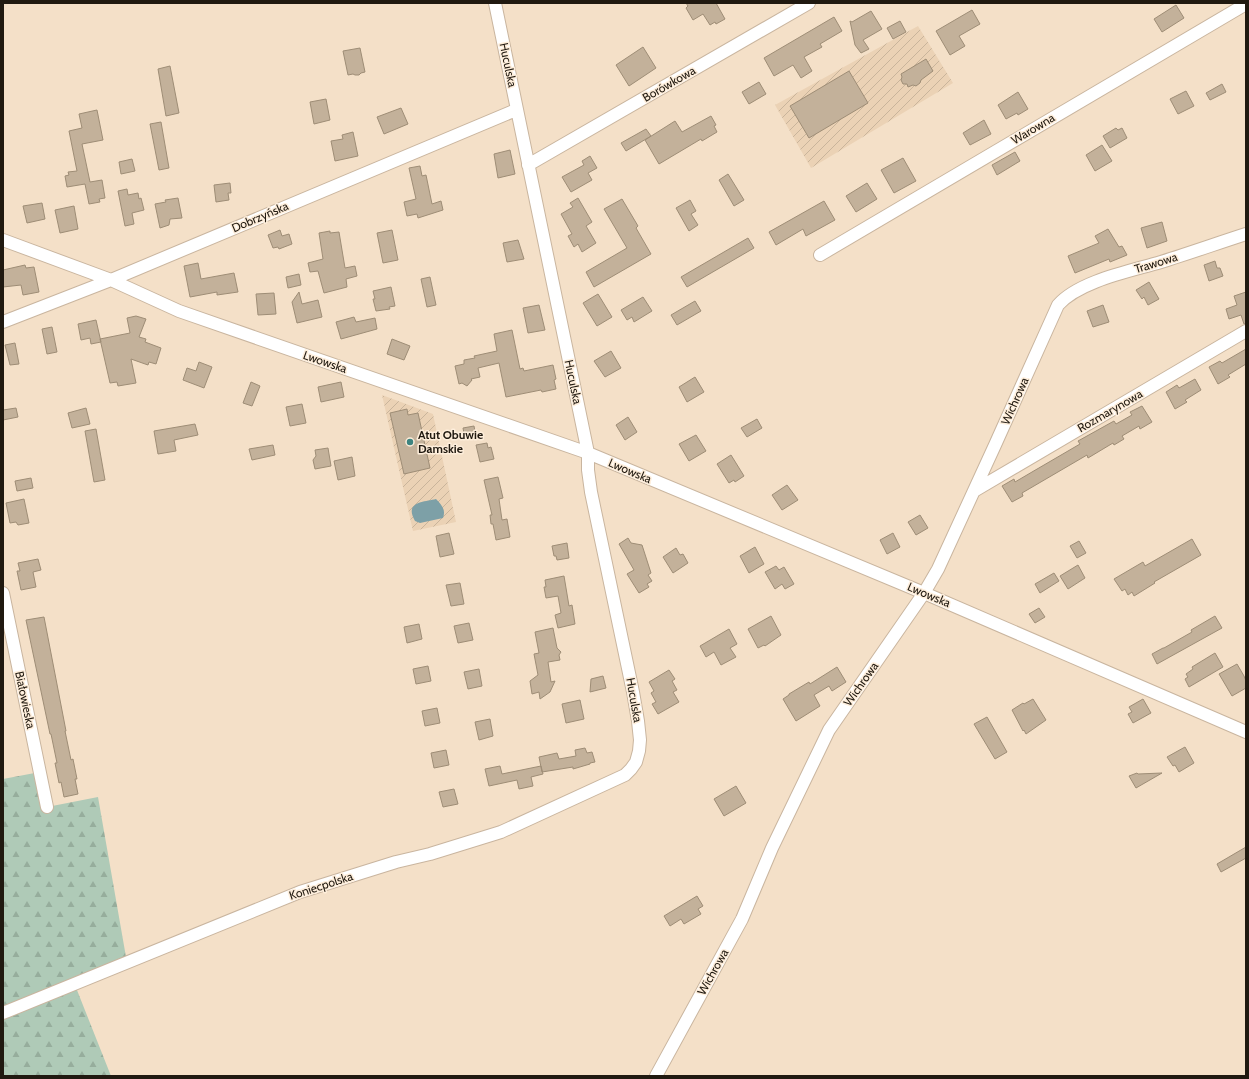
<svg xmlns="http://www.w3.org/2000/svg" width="1249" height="1079" font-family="Cabin,sans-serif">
  <defs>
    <pattern id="industrial-furrows" width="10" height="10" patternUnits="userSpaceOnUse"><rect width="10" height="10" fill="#ebd2b5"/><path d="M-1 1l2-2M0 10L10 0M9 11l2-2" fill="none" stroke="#c9b49b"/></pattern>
    <pattern id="forest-firs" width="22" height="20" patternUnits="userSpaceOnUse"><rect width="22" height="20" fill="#afcab7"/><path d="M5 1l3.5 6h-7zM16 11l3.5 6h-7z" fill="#96ad9c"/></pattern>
  </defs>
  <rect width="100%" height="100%" fill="#f4e0c8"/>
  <path fill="url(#industrial-furrows)" d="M918,26L953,83L811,168L775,105Z
    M382,395L433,414L456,522L413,531Z"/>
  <path fill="url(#forest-firs)" d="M40,772L47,807L98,797L126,957L73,980L111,1076H3V779Z"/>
  <path fill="#7da0a7" d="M436,499C442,505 446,510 443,518L420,523L415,521C404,502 423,502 436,499Z"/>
  <path fill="#c3b19a" stroke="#9e8d76" d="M686,3H716L725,19L716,24L715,22L710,25L703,14L693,20L686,8L688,6Z
    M1176,5L1184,18L1162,32L1154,19Z
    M972,10L980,24L959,36L965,46L950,55L936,31Z
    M871,11L882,29L863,40L869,49L861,53L855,45L850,21L852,22Z
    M834,17L842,31L820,44L822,47L804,57L812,71L801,78L793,65L774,76L764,58Z
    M900,21L906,32L893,39L887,28Z
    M643,47L656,68L629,86L616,65Z
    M360,48L365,72L361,73L359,75H355L353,74L348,75L343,51Z
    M926,59L933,71L921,80L920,83L916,86L913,85L908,87L907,84H903L901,80L902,77L901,74Z
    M170,66L179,113L166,116L158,69Z
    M849,71L868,103L809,138L790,106Z
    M759,82L766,94L749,104L742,92Z
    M1222,84L1226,92L1210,100L1206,93Z
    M1186,91L1194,106L1178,114L1170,99Z
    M1018,92L1028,109L1018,115L1017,113L1006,119L998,105Z
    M326,99L330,120L314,124L310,102Z
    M401,108L408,124L384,134L377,117Z
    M97,110L103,140L82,144L90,182L102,180L105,198L99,199L100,202L89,204L85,184L67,187L65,176L69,175L68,172L77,171L69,131L82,128L79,114Z
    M711,116L716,125L714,126L717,132L702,141L701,139L659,164L645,140L675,121L682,132Z
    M984,120L991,134L970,145L963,133Z
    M161,122L169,168L159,170L150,124Z
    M1116,128L1118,130L1122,128L1127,138L1110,148L1103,136Z
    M646,129L651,136L626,151L621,143Z
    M353,132L358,156L335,161L331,141L343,139L342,135Z
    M1102,145L1112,161L1095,171L1086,155Z
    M510,150L515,174L498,178L494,154Z
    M1015,152L1020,161L997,175L992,165Z
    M590,156L597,168L588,173L592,180L571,192L562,177L584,165L582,161Z
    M903,158L916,181L894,193L881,170Z
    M132,159L135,171L121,174L119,162Z
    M420,166L422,176L426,175L432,204L441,201L443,210L418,218L417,214L407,216L404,202L416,199L409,168Z
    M728,174L744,200L734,206L719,180Z
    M230,183L231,193H228L229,200L216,202L214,185Z
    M867,183L877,199L856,212L846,196Z
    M127,189L128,195L138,193L139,199L141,198L144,210L132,213L134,224L125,226L118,191Z
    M178,198L182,218L170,219L169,225L160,228L155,204L166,202L165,200Z
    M578,198L592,222L586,226L596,243L582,252L578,244L574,247L568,236L572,234L561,214L573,207L570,203Z
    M622,199L638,226L636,228L651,254L594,287L586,272L627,248L604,209Z
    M690,200L696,211L691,214L698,225L689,231L676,208Z
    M824,201L835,220L806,236L803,229L776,245L769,232Z
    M42,203L45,219L27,223L23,206Z
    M74,206L78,229L60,233L55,210Z
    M1162,222L1167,241L1147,248L1141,228Z
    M1108,229L1119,247L1122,246L1127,255L1110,262L1109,259L1075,273L1068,256L1099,243L1095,236Z
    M280,230L282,236L289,234L292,244L279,249L278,247L273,248L268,235Z
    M392,230L398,260L383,263L377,233Z
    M330,231V233L339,232L345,268L355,266L357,276L346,279L347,287L324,293L318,271L310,272L308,263L323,259L319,233Z
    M748,238L754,248L687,287L681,277Z
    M518,240L524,259L507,262L503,243Z
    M1215,261L1217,268H1220L1223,276L1209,281L1204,265Z
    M198,263L201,279L234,273L238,292L217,295V292L190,297L184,266Z
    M25,265L26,268L34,267L39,292L23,295L21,285L3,287V270Z
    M299,274L301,285L288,288L286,277Z
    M430,277L436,305L427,307L421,279Z
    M1149,282L1159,299L1148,305L1144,297L1142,299L1136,290Z
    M391,287L395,306L389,307L390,309L376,311L373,299H375L373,291Z
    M299,292L302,304L318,300L322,317L297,323L292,302Z
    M1246,292V324H1244L1241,315L1229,319L1226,309L1237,305L1234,296Z
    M274,293L276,314L258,315L256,294Z
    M598,294L612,317L597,326L583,303Z
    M643,297L652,311L634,322L632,317L627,320L621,310Z
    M695,301L701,311L677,325L671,315Z
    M539,305L545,330L528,333L523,308Z
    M1103,305L1109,322L1093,327L1087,311Z
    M136,316L146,319L139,337L146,339L145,342L161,348L156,364L149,362L148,365L131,359L136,383L118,386L117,382L110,383L100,339L130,333L127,318Z
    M354,317L356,322L375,318L377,329L341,339L336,322Z
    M96,320L101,342L91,344L90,338L81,340L78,324Z
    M52,327L57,352L47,354L42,329Z
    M512,330L520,369L523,368L524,371L553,365L556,379L554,380L556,389L542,392L541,390L506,397L499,363L478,368L480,377L471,379L472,380L467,386L462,383L459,384L455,366L464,364V360L475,358L474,356L497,351L494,334Z
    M392,339L410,346L404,360L387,354Z
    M15,343L19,364L10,365L5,345Z
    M1246,349V364L1228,375L1230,377L1218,384L1209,367L1220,361L1222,363Z
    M611,351L621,368L605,377L594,361Z
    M199,362L212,367L204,388L183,380L187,368L196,371Z
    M695,377L704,392L687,402L679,387Z
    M1195,379L1201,390L1185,400L1187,402L1175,409L1166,392L1177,385L1179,388Z
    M251,382L260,386L252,406L243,403Z
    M341,382L344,397L321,402L318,387Z
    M302,404L306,423L290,426L286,407Z
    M1142,406L1152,422L1140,429L1139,426L1122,436L1124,439L1114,445L1113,443L1088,458L1087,455L1022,493L1023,496L1012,502L1002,486L1014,479L1015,482L1032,472L1080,444L1078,441L1114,421L1116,424L1132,415L1130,412Z
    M16,408L18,417L3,420V410Z
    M86,408L90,424L72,428L68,413Z
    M407,409L408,415L418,413L430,468L404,474L390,413Z
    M628,417L637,432L625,440L616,425Z
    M757,419L762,428L747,437L741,428Z
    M195,424L198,435L174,440L176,451L158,454L154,431Z
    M474,426L476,437L465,439L463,428Z
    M96,429L105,480L94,482L85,431Z
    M696,435L706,451L689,461L679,444Z
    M487,443L488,448L491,447L494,459L480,462L476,445Z
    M273,445L275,455L252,460L249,449Z
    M328,448L331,466L315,469L313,460L316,456L315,450Z
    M731,455L744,476L735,482L734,480L729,483L717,464Z
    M352,457L355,476L338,480L334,461Z
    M498,477L503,498L499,499L502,520L507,519L510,537L496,540L493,524H491L490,515H492L484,480Z
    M31,478L33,488L17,491L15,481Z
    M787,485L798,500L782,510L772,495Z
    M24,499L29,523L18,525L16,522L10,523L6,503Z
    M920,515L928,528L916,535L908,522Z
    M449,533L454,554L440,557L436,536Z
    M893,533L900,547L887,554L880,540Z
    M628,538L631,543L642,545L651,573L648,575L652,581L647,584L649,587L639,593L627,574L634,570L619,544Z
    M1192,539L1201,555L1154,582L1155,583L1134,596L1132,592L1128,595L1125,589L1122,591L1114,579L1143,562L1145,566Z
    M1079,541L1086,553L1077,558L1070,546Z
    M567,543L569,558L557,560L556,556H554L552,546Z
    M755,547L764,564L749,573L740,556Z
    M676,548L680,555L683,554L688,563L673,573L663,557Z
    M38,559L41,570L33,572L36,587L21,590L17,571H20L18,563Z
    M1078,565L1085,578L1068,589L1060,576Z
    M776,566L779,570L784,567L794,584L785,589L782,584L775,589L765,572Z
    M1054,573L1059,581L1040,593L1035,584Z
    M564,576L569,606L572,605L575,624L558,628L555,615L561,613L558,596L546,598L544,587H546L545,580Z
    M460,583L464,604L451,606L446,585Z
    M1039,608L1045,617L1035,623L1029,614Z
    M771,616L781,635L765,646L764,645L758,648L748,629Z
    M1215,616L1222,628L1157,664L1152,654L1163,648H1164L1192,632L1191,630Z
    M44,617L66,731H65L71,760L73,759L77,779H75L78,794L64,797L61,782L59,783L55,763H57L51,734H50L26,620Z
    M469,623L473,640L458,643L454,626Z
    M419,624L422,639L407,643L404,627Z
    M553,628L557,648L561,652L559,655L560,660L548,662L551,682L555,681L550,692L540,699L539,692L532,694L530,681L538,675L534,654L539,653L535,632Z
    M729,629L737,644L730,648L736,657L721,665L714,652L706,657L700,646Z
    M1215,653L1223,667L1189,687L1185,679L1188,677L1186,674L1193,669L1192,667Z
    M1237,664L1244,676L1246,681V688L1232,696L1219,674Z
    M428,666L431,681L416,684L413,669Z
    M837,667L846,682L832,691L829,686L814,695L820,706L796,721L783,699L789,695V694L809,682L810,684Z
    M479,669L482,686L468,689L464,672Z
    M669,670L675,679L672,681L677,690L673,692L679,702L658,714L652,704L656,702L651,693L654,691L649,682Z
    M603,676L606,688L590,692L591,679Z
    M1033,699L1046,720L1026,734L1024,730L1023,731L1012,710L1023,703L1024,704Z
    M1143,699L1151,713L1133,723L1128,714L1132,712L1129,707Z
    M580,700L584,719L566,723L562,704Z
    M437,708L440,723L425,726L422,711Z
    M987,717L1007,752L995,759L974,724Z
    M490,719L493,736L479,740L475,722Z
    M1185,747L1194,763L1179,772L1175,765L1173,766L1167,757Z
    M585,748L587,753L592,752L595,762L590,763V764L573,769V767L542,772L539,757L557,753L559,759L576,756L575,750Z
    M446,750L449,765L434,768L431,753Z
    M500,766L502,774L541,766L543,774L531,777L533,786L519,789L517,780L489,786L485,769Z
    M1137,773L1138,774L1162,773L1136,788L1129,776Z
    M736,786L746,803L724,816L714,799Z
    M454,789L458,804L443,807L439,792Z
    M1246,847V858L1221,872L1217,864Z
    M697,896L703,906L698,909L701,914L684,924L681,919L670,926L664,916Z"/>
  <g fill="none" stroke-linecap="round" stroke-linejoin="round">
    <g stroke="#c9b59f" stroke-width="14">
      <path id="minor" d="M528,165L809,3
        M3,240L111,280L179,311L588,453L924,593L1246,732
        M820,255L1246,4
        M3,322L111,280L516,110
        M974,491L1246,331
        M3,593L47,807
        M3,1013L300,892L396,862L430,854L501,832L625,775L631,769L636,762L639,751L640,740L638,721L633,692L591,492L588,470V453L495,3
        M656,1076L742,919L772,848L829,730L924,593L938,569L995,445L1058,305C1079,281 1131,271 1161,262C1190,253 1218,243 1246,234"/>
    </g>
    <use href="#minor" stroke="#fff" stroke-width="12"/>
  </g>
  <circle fill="#3d8480" stroke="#feeedb" stroke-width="1.5" cx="410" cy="442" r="4"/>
  <g text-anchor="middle" stroke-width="3" stroke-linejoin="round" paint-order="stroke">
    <g font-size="12" fill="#201910" stroke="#feeedb">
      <text transform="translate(508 65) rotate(78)" y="4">Huculska</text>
      <text transform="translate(669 84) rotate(-30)" y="4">Borówkowa</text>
      <text transform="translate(1033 129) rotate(-31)" y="4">Warowna</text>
      <text transform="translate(260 217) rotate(-23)" y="4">Dobrzyńska</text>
      <text transform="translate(1156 263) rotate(-17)" y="4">Trawowa</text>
      <text transform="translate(325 362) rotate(19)" y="4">Lwowska</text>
      <text transform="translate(573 382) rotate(78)" y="4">Huculska</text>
      <text transform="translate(1015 401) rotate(-66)" y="4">Wichrowa</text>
      <text transform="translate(1110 411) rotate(-30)" y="4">Rozmarynowa</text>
      <text transform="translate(630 471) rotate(23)" y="4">Lwowska</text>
      <text transform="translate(929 595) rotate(23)" y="4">Lwowska</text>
      <text transform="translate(861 684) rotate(-55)" y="4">Wichrowa</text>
      <text transform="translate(25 700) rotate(78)" y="4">Białowieska</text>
      <text transform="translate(634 700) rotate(80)" y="4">Huculska</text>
      <text transform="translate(321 886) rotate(-18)" y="4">Koniecpolska</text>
      <text transform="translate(713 972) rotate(-61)" y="4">Wichrowa</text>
    </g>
    <g font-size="12" font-weight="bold" fill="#201910" stroke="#feeedb" text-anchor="start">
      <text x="418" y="439">Atut Obuwie<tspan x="418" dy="14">Damskie</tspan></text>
    </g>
  </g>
  <rect width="1249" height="1079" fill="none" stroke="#201910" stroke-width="8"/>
</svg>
